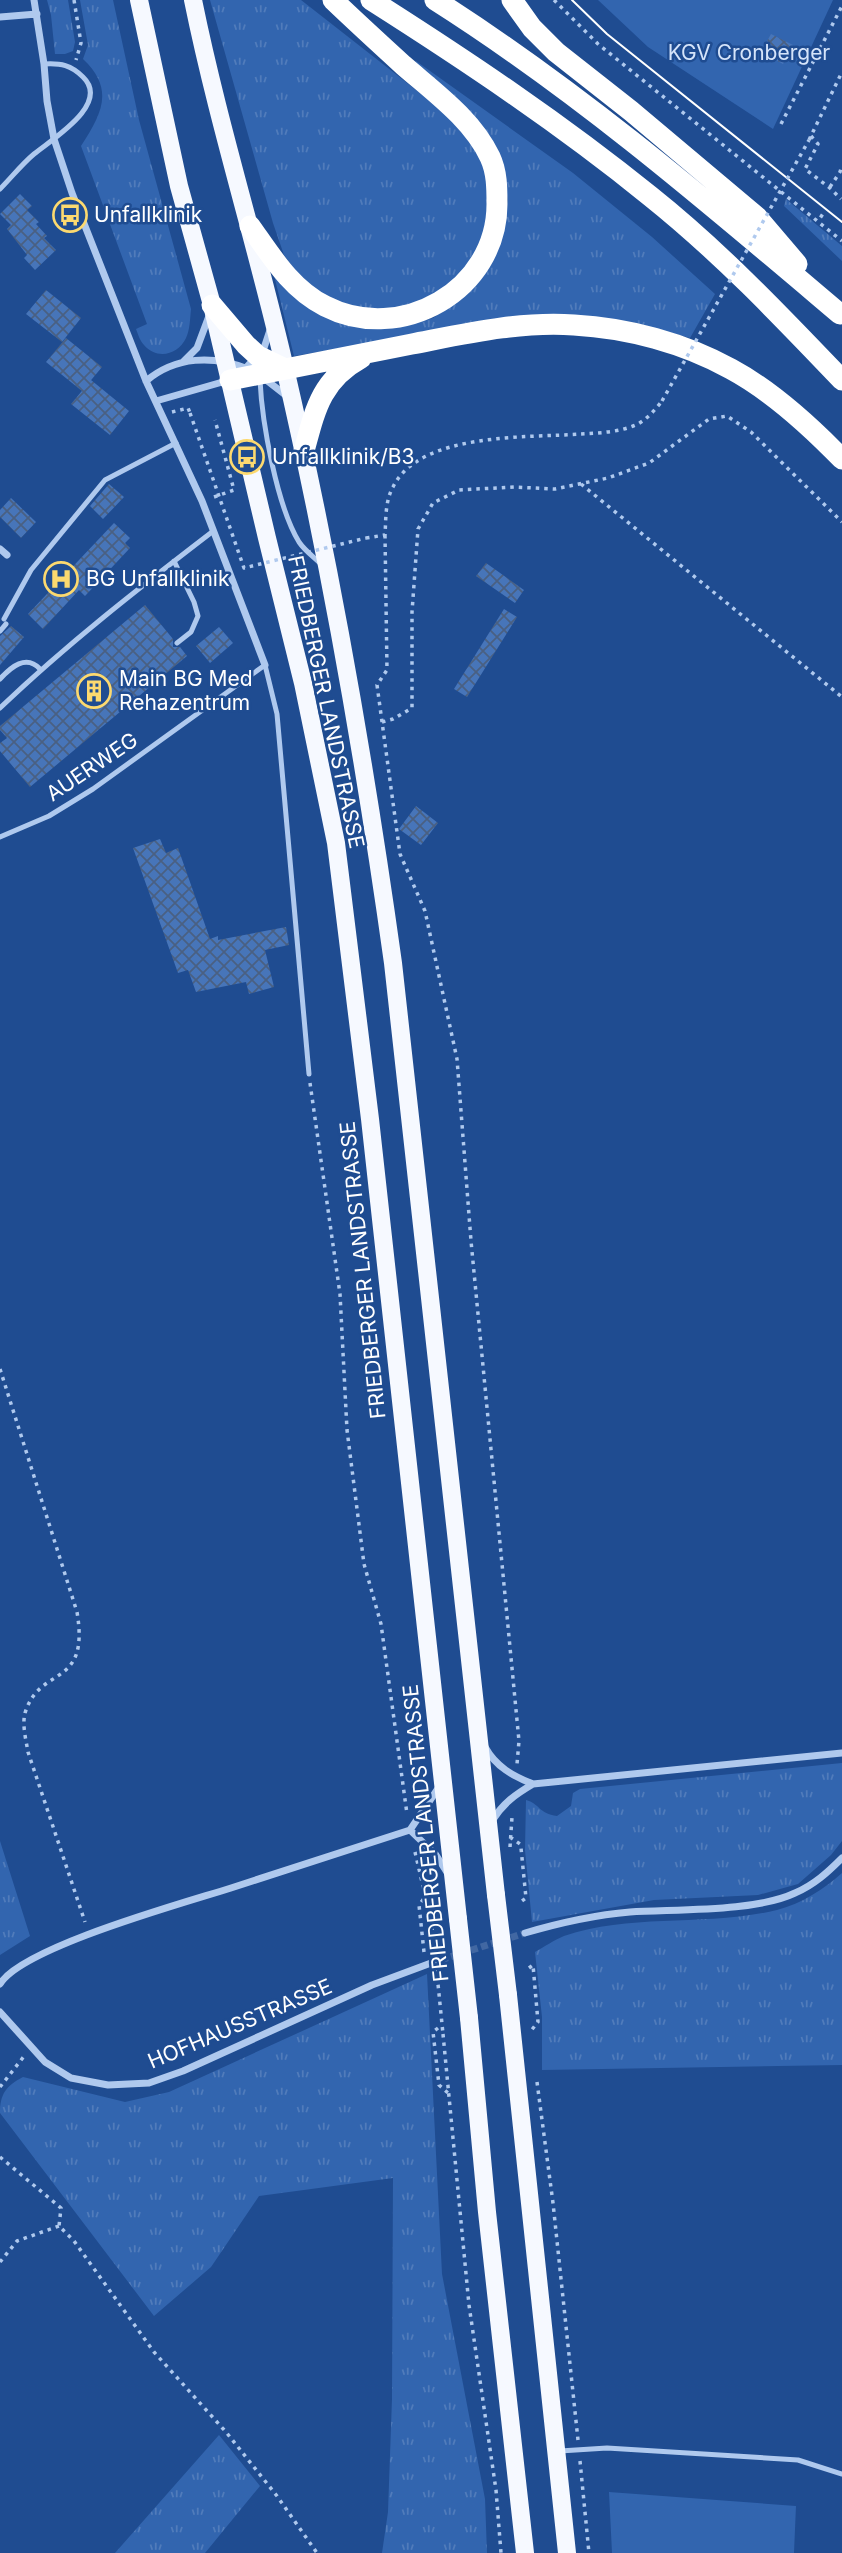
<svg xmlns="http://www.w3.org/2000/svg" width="842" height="2553" font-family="Inter,sans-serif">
  <defs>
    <pattern id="grass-tufts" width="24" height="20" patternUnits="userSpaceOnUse" patternTransform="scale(1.75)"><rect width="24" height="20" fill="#3265af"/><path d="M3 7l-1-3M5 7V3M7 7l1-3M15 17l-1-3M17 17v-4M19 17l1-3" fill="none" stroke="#517cbb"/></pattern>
    <pattern id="building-cross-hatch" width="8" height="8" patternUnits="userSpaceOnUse" patternTransform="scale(1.75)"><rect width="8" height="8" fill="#4775b9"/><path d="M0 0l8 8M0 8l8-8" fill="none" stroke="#4a6082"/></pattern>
  </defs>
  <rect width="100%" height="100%" fill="#1f4c91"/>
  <path fill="url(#grass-tufts)" d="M47,0H68L75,42L73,51L65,54H55L51,15Z
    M80,0H113L139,120L191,309C190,318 190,330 186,338C178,355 157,360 144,345C140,341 138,334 136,329L147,324L81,146C102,114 115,89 83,59L88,45Z
    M210,0H301L457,122L481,157L489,191L488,225L472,263L441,294L386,314L321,297L303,281L284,255L273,223Z
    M416,61L573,173L652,237L715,294L690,338L633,322L532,316L294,356L271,263L299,296L403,326L433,318L463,297L479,281L493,261L504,230L508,200L502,168L413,65Z
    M786,199L842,246V261L784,206Z
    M842,1763V1841L831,1855L798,1884L758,1895L654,1900L532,1922L525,1850L526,1800C539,1803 539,1814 557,1816L571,1806L573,1793L580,1789Z
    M0,1841L30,1936L0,1955Z
    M842,1873V2065L542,2070V2017L535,1952C544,1947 554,1940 564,1936C633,1913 707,1927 777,1910C801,1904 824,1889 842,1873Z
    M427,1974L442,2274L485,2499L487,2553H382L388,2512L392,2399L393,2178L259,2196L211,2267L154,2316L0,2113C0,2094 6,2086 23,2077L125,2102L169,2092Z
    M219,2435L260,2486L205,2553H115Z"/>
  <path fill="#3265af" d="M598,0H833L773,129L648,47Z
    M609,2492L796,2506L794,2553H612Z"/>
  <path fill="url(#building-cross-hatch)" d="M771,34L793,45L783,64L761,52Z
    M20,194L32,206L27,210L39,222L36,224L47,236L44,238L56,250L35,270L24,258L27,255L7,229L11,225L0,214Z
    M46,290L81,318L62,342L26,314Z
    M66,338L102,367L82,391L46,362Z
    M91,380L129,411L110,435L71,404Z
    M109,484L124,497L103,519L90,506Z
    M11,498L36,522L21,538L0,517V510Z
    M114,523L130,538L125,543L130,548L85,596L79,590L43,629L28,614Z
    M486,563L524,590L515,603L476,576Z
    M145,605L173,639V647H180L187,656L30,787L0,751V743L7,738L0,730V726Z
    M504,609L517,617L467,697L454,689Z
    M11,626L24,637L0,665V636Z
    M219,627L233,643L210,663L196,646Z
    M416,806L438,823L421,845L399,829Z
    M160,839L166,853L178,848L210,939L218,936V940L286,927L289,945L265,950L274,987L249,994L246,982L196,992L188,970L178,973L133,848Z"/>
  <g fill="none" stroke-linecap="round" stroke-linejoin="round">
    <path stroke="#4167a2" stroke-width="7" stroke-dasharray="7 3.5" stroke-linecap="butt" d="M431,1963L525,1933"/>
    <path stroke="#afc9ee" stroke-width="3.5" stroke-dasharray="3.5 5" stroke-linecap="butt" d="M74,0L81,43L76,60
      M554,0L598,44L842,241
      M781,124L842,6
      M811,136L818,144L805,169L830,188L841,199
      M809,140L842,72
      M830,187L840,172L842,165
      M820,215L826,219
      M172,412L188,408L190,413
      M581,484L842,697
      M214,497L234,490L215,420
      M385,535L387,670L377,685L400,854L425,911L457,1059L471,1241L519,1741L517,1764
      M366,538L385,535C386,519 385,501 393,487C420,432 527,438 581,434C600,433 621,432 638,424C648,418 655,410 662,401
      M382,722L393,719L412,708V612L418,529L433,503L459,490L514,487L555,489L608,478L649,463L709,419L727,416L751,432L842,522
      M310,1083L340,1294L347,1430L364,1564L381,1624L407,1814
      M0,1369L77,1612C90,1690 40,1664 25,1713C22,1725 26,1740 28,1752L85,1922
      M510,1837L520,1844L521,1848L526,1898L522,1901
      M510,1847L512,1817
      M415,1852L430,1916L433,1934
      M424,1952L419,1905L425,1897
      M529,1968L533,1965L538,2022L530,2032
      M438,2028L433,2032L439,2085L448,2093
      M443,2034L469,2305L496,2490L501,2553
      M537,2082L553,2203L578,2440
      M0,2087L25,2055
      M0,2157L61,2208L59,2226L74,2241L154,2352L226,2432L277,2496L317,2553
      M0,2262L17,2241L59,2226
      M580,2461L589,2553"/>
    <path stroke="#afc9ee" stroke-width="5" d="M0,189C11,178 22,164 34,154C52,139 111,104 83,77C71,65 61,63 44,64
      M260,380C262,423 277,506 299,542C305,551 315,558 322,565
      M174,561L194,602L198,616L191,632L177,643
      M4,619L31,570L105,480L176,443
      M0,631L6,624
      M0,679C11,667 26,654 40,669
      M0,708C67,644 139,588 212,532
      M0,837L49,816L93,789L265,665L277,714L309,1074
      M560,2451L607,2448L798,2460L842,2474"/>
    <path stroke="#afc9ee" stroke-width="7" d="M34,0L44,64L47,101L54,139L72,193L146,381L202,501L265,665
      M0,17L37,14
      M183,362L197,348L209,316
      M243,371L264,348L270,330
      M265,379L288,397
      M146,381C176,356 213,355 248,369
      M156,401L226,381
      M0,549L7,555
      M485,1747C496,1767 513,1776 533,1784
      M492,1821C503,1803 516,1794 533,1784L842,1753
      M410,1830L436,1855L448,1874
      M525,1933C559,1923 595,1915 630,1912C677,1909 755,1912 795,1893C814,1885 828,1872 842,1858
      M0,1984C23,1947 184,1903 231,1888C290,1869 350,1850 410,1830L439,1787
      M0,2012L45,2062L71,2078L108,2085L149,2083L183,2071L372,1985L431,1963"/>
    <path stroke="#f6f9ff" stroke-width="18" d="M139,0L179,186L212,305L267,538L303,683L336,843L370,1119L458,1919
      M193,0C218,123 256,243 284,364C330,562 365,762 393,963L496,1895
      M508,1995L567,2553
      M469,2018L487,2212L525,2553"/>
    <path stroke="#fff" stroke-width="21" d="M371,0C467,61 561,124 650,196C719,251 781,316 842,380
      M435,0C580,92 710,204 840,314
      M512,0L532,28L556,52L631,111L757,217L797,264
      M250,226C272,257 291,289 325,306C401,345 497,290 497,204C497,188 497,172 490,157C472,119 434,92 403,65C380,44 356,22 333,0
      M212,305L246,345L258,356L285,369
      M230,380C290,368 351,356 412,344C464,334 520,321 574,325C628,328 684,343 731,369C772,391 810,426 842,459
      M304,451C315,410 321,380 361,358"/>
    <path stroke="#fff" stroke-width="2" d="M572,0L607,34L842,222"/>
    <path stroke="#afc9ee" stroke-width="3.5" stroke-dasharray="3.5 5" stroke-linecap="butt" d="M662,401L809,140
      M190,413L244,568L366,538
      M433,1934L443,2034"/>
    <path stroke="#f6f9ff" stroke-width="18" d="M496,1895L508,1995
      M458,1919L469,2018"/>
  </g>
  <defs>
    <g id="bus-ring" transform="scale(1.75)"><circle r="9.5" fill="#1f4c91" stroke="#fcd96f" stroke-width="1.5"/><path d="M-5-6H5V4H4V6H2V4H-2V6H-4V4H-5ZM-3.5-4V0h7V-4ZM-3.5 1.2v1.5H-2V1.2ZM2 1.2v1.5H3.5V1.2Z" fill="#fcd96f"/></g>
    <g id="hospital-ring" transform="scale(1.75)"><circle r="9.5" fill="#1f4c91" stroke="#fcd96f" stroke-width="1.5"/><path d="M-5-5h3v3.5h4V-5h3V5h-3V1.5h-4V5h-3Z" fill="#fcd96f"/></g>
    <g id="building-ring" transform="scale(1.75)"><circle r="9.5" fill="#1f4c91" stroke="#fcd96f" stroke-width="1.5"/><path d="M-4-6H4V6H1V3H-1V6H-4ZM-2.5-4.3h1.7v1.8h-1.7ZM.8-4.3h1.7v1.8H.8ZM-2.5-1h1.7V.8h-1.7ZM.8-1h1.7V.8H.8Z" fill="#fcd96f"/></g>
  </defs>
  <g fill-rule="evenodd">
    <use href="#bus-ring" x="70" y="215"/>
    <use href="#bus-ring" x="247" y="457"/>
    <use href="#hospital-ring" x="61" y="579"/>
    <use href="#building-ring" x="94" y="691"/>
  </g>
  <g text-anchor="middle" stroke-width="5" stroke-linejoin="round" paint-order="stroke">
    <g font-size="21" fill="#d5e4fa" stroke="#1f4c91">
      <text x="749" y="60">KGV Cronberger</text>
    </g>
    <g font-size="21" fill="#fff" stroke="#1f4c91" text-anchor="start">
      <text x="94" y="222">Unfallklinik</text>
      <text x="272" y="464">Unfallklinik/B3</text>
      <text x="86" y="586">BG Unfallklinik</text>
      <text x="119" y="686">Main BG Med<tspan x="119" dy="24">Rehazentrum</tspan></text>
    </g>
    <g font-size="21" fill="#fff" stroke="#1f4c91">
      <text transform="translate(326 702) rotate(78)" y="7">FRIEDBERGER LANDSTRASSE</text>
      <text transform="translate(92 767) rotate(-34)" y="7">AUERWEG</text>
      <text transform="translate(363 1270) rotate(-96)" y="7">FRIEDBERGER LANDSTRASSE</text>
      <text transform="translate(426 1833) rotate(-96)" y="7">FRIEDBERGER LANDSTRASSE</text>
      <text transform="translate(240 2024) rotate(-23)" y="7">HOFHAUSSTRASSE</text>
    </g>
  </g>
</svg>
